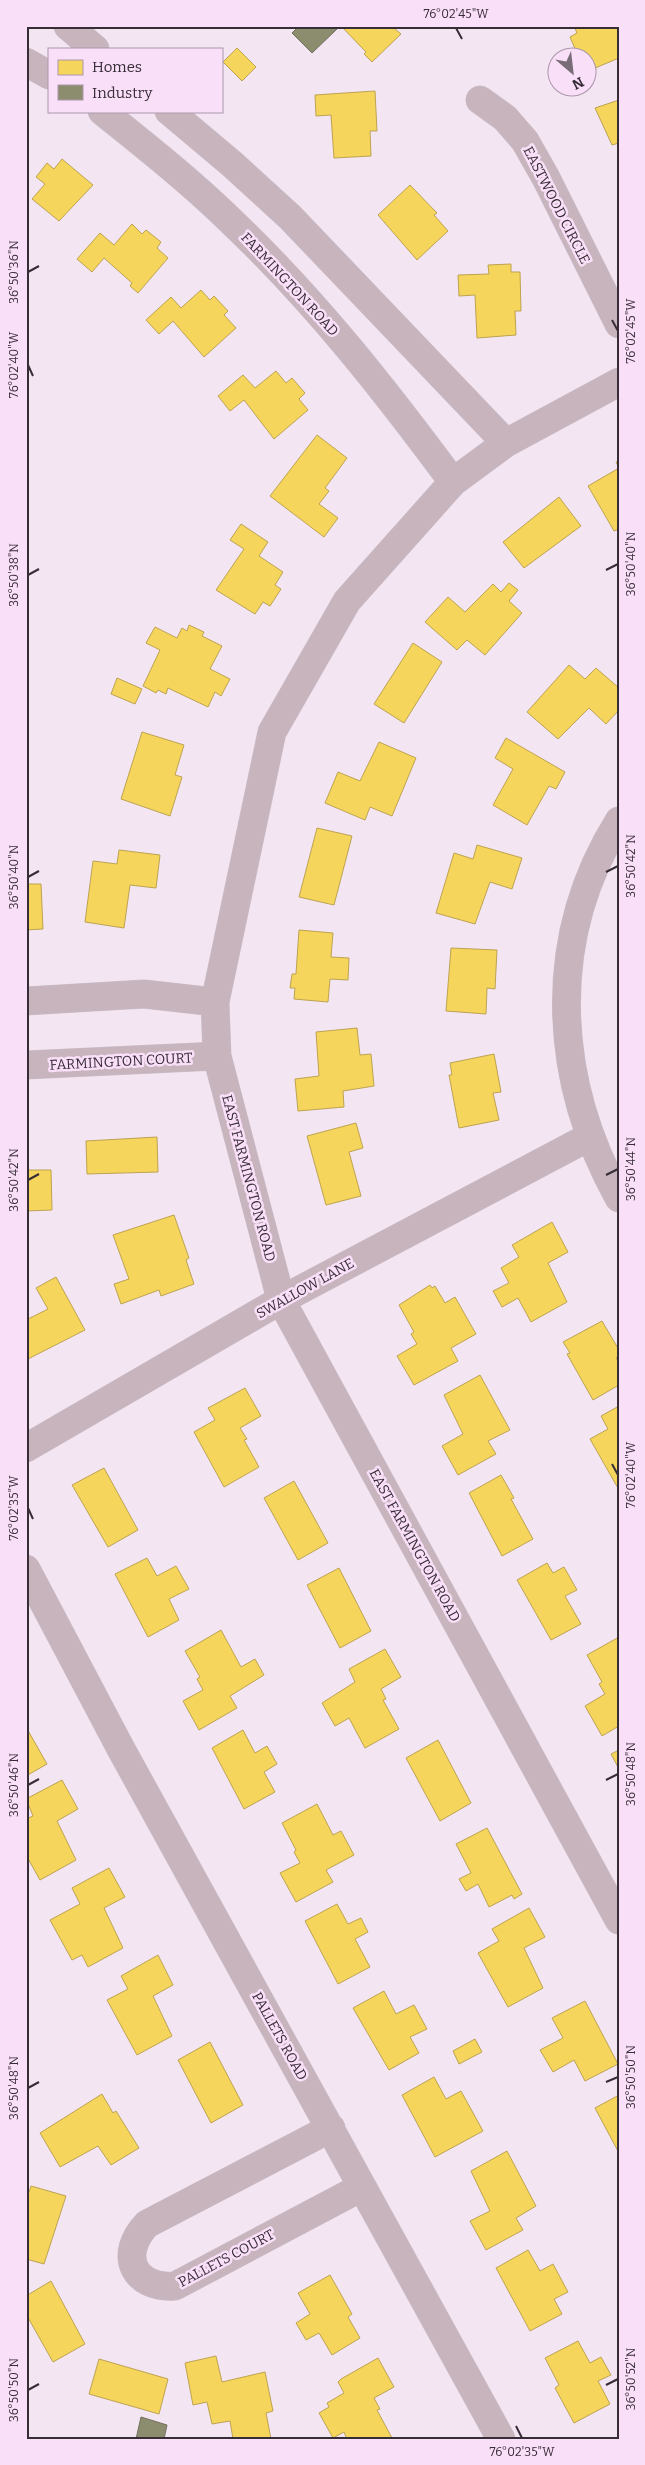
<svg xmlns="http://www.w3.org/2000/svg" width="645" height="2465" font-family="Bitter,serif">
  <rect width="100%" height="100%" fill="#f3e5f2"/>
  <path fill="#f6d55c" stroke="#bda351" d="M341,26H398L395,29L401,34L372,62L364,54L366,52Z
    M574,26H619V58L588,71V58H579L570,37L577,33Z
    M237,48L256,67L242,81L223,62Z
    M375,91L377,131H370L371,156L334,158L331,115L316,116L315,95Z
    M619,100V143L612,145L595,108Z
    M62,159L93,185L59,221L32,199L45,184L36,177L47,163L54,169Z
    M410,185L437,213L434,215L448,231L417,260L378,215Z
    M132,224L142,234L146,230L161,242L157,248L168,258L138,293L130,286L132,283L104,258L92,272L77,259L100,233L114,245Z
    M511,264V272H520L521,311H515L516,335L477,338L475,295L459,296L458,275L489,274L488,265Z
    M201,290L210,300L214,296L228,311L224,315L236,328L204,357L173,321L159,334L146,320L171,297L181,308Z
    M276,371L286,383L292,378L305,393L299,399L308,410L274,439L244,400L230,411L218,396L243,375L255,388Z
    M317,435L347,458L325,488L329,491L319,504L338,518L324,537L270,496Z
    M619,461V529L614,531L588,486L619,468L616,462Z
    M559,497L581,526L524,568L503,542Z
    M241,524L268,542L259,556L283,572L275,585L281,589L270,606L263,602L255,614L216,590L244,549L230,540Z
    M509,583L518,590L509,601L522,613L485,655L467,640L457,650L425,622L448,597L465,612L493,584L501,592Z
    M189,625L204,632L202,636L222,646L210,669L230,679L221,696L215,692L208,707L168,688L166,694L158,690L156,693L143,686L160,650L146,643L155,627L177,638L182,628L187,631Z
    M413,643L442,662L404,723L374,704Z
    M569,665L585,679L596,668L619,688V710L606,724L589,708L558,739L527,712Z
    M117,678L142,689L135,704L111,694Z
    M142,732L184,745L175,775L182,777L170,816L121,799Z
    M506,738L565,772L556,789L549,786L527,825L493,805L513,769L495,758Z
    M379,742L416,758L392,816L370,807L365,820L325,803L338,772L360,781Z
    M317,828L352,836L334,905L299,897Z
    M477,845L522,858L512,889L490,882L475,924L436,913L454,853L473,859Z
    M119,850L160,855L156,888L130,885L124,928L85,922L93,861L117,864Z
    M26,884H41L43,929L26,930Z
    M299,930L333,933L331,957L349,958L348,980L330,979L328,1002L294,999L295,988H290L292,974H296Z
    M451,948L497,950L495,989L487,988L486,1014L446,1011Z
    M357,1028L360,1055L371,1054L374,1086L343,1091L344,1107L298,1111L295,1079L319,1076L316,1032Z
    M494,1054L501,1092L493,1093L499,1120L459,1128L449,1075H452L450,1063Z
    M356,1123L363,1148L349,1152L361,1196L326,1205L307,1136Z
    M157,1137L158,1172L87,1174L86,1141Z
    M26,1170H51L52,1210L26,1211Z
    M174,1215L189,1258L186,1260L194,1284L161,1296L159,1290L121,1304L114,1284L129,1279L113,1235Z
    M552,1222L568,1252L548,1263L567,1302L531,1322L518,1298L502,1307L493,1291L509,1283L501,1268L519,1257L512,1245Z
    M56,1277L85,1330L26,1360V1320L48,1309L36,1288Z
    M430,1285L432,1288L435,1286L445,1303L455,1297L476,1334L451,1348L458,1361L414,1385L397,1356L417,1344L411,1334L414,1332L399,1305Z
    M602,1321L619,1350V1356L616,1358L619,1363V1385L593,1400L567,1354L570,1353L563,1342Z
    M480,1375L510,1430L488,1441L496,1454L458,1475L442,1446L463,1434L444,1395Z
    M245,1388L261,1416L240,1428L247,1439L244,1440L259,1467L224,1487L194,1432L215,1420L208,1408Z
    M619,1406V1490L590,1439L608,1429L601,1416Z
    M104,1468L138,1530L108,1547L72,1485Z
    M501,1475L514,1498L511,1499L533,1539L502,1556L469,1493Z
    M294,1481L328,1543L298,1560L264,1498Z
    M147,1558L157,1576L176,1566L189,1589L169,1599L179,1620L148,1637L115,1574Z
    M547,1563L553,1573L564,1567L577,1590L565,1596L581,1624L551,1640L517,1580Z
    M339,1568L371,1631L340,1648L307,1585Z
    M221,1630L241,1667L255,1659L264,1675L230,1696L237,1708L199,1730L183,1701L203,1690L197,1679L200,1677L185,1651Z
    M619,1637V1726L602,1736L585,1706L605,1694L599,1684L602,1682L587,1655Z
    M385,1649L401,1677L381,1689L386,1699L383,1700L399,1729L365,1748L349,1718L335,1726L322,1703L355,1682L349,1669Z
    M26,1727L47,1764L26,1776Z
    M243,1730L255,1753L267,1746L277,1764L264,1772L275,1792L244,1809L212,1748Z
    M438,1740L471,1803L440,1821L406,1758Z
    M619,1750V1769L611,1754Z
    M62,1780L78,1809L57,1821L76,1860L40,1880L26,1855V1819L33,1816L26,1799Z
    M317,1804L333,1835L341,1831L354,1855L326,1870L333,1882L296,1902L280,1873L300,1863L294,1852L296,1850L282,1823Z
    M487,1828L522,1894L514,1899L512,1895L489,1907L478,1884L466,1891L459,1879L471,1873L456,1844Z
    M109,1868L125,1897L104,1908L123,1948L88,1967L82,1955L72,1960L50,1920L80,1904L72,1888Z
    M337,1904L348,1924L361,1918L368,1932L355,1939L370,1967L338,1984L305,1921Z
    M529,1908L545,1937L524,1948L543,1988L508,2007L478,1953L499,1941L492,1929Z
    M158,1955L173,1985L153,1996L172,2036L137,2055L107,2000L128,1989L121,1976Z
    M384,1991L396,2014L414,2005L427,2029L410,2037L419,2053L389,2070L353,2008Z
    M585,2001L618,2064L585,2081L574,2060L553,2072L540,2050L563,2038L552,2018Z
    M475,2039L482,2052L459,2064L453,2051Z
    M210,2042L243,2105L211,2123L178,2060Z
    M434,2077L446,2099L461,2091L483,2131L435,2157L402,2095Z
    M102,2094L113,2113L116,2111L139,2148L111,2165L98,2146L60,2167L40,2133Z
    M619,2095V2153L595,2108Z
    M507,2151L536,2206L516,2218L523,2230L486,2250L470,2221L490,2211L471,2171Z
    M31,2186L66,2196L44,2264L26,2259V2201Z
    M528,2250L540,2271L553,2264L568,2292L554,2299L562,2314L530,2331L496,2268Z
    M330,2275L352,2314L348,2317L360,2338L332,2355L319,2333L306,2340L296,2323L310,2314L298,2293Z
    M51,2281L85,2344L53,2362L26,2314V2296Z
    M578,2341L590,2363L601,2357L611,2375L598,2381L610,2404L574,2423L555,2388L559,2385L545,2358Z
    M216,2356L222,2382L265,2372L273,2411L266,2413L271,2439H233L230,2421L212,2424L207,2402L193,2405L185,2363Z
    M378,2358L394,2387L374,2398L380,2409L377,2410L392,2438L347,2439L344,2432L333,2438L319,2413L329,2407L327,2403L344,2393L338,2382L341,2379Z
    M99,2359L168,2379L159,2414L89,2394Z"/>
  <path fill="#8c8c6e" stroke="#72705e" d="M299,26H335L337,29L312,53L292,33Z
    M141,2417L167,2425L164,2439H136Z"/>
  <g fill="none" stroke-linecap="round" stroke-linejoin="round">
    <g stroke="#cdc1cc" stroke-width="29">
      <path id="street" d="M68,26L95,49
        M26,62L49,75
        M480,100L505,118L525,141L546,178L619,324
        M102,111C147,147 191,182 232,222C315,301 385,390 453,482
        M169,111L232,164L290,217L506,443
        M619,382L506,443L453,482L347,601L272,732L215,1002L217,1056L281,1300L619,1920
        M619,821C545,939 553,1079 619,1198
        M26,1001L144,994L215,1002
        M26,1065L217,1056
        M26,1448L281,1300L589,1137
        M26,1569L121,1749L501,2439
        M331,2128L147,2224C118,2254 133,2289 175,2286L362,2187"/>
    </g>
    <use href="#street" stroke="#c7b4bd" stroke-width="28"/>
  </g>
  <path fill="none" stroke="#372d37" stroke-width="2" d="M456,28L462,39M28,272L39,266M612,320L618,331M28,365L33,376M606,570L618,564M28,575L39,569M606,872L618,866M28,877L39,871M606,1175L618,1169M28,1180L39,1174M612,1464L618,1475M28,1508L33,1519M606,1780L618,1774M28,1785L39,1779M606,2082L618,2077M28,2088L39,2082M606,2385L618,2379M28,2390L39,2384M516,2426L522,2438"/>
  <g text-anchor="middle" stroke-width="5" stroke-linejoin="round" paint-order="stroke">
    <g font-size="14" fill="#372d37" stroke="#f9dff8">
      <text transform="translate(557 205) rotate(63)" y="5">EASTWOOD CIRCLE</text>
      <text transform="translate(290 284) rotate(47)" y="5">FARMINGTON ROAD</text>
      <text transform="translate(121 1061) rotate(-3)" y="5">FARMINGTON COURT</text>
      <text transform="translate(249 1178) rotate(75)" y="5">EAST FARMINGTON ROAD</text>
      <text transform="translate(305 1288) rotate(-29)" y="5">SWALLOW LANE</text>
      <text transform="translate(415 1545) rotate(61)" y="5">EAST FARMINGTON ROAD</text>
      <text transform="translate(280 2036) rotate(61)" y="5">PALLETS ROAD</text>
      <text transform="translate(226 2258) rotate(-28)" y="5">PALLETS COURT</text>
    </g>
  </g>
  <rect width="645" height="2465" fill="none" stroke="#f9dff8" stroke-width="55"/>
  <rect x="48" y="48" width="175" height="65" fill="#f9dff8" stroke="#ab98ab"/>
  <rect x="58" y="60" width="25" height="15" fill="#f6d55c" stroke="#ab98ab"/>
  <text x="92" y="72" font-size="15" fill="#372d37">Homes</text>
  <rect x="58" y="85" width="25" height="15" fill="#8c8c6e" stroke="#ab98ab"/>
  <text x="92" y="98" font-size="15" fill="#372d37">Industry</text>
  <g transform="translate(572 72) rotate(152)"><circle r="24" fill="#f9dff8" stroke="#ab98ab"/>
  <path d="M0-4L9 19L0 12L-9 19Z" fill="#796d78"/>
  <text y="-8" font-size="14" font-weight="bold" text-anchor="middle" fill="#372d37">N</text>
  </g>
  <rect x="28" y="28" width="590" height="2410" fill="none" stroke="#372d37" stroke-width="2"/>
  <g font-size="12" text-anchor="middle" fill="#372d37">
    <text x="456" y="18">76°02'45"W</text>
    <text transform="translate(14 272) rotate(-90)" y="4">36°50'36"N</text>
    <text transform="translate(631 331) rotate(-90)" y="4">76°02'45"W</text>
    <text transform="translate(14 365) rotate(-90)" y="4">76°02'40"W</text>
    <text transform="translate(631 564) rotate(-90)" y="4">36°50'40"N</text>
    <text transform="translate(14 575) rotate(-90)" y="4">36°50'38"N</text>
    <text transform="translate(631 866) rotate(-90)" y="4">36°50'42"N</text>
    <text transform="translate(14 877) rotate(-90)" y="4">36°50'40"N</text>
    <text transform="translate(631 1169) rotate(-90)" y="4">36°50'44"N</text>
    <text transform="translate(14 1180) rotate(-90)" y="4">36°50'42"N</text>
    <text transform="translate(631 1475) rotate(-90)" y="4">76°02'40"W</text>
    <text transform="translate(14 1508) rotate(-90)" y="4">76°02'35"W</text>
    <text transform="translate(631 1774) rotate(-90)" y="4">36°50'48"N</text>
    <text transform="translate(14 1785) rotate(-90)" y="4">36°50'46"N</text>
    <text transform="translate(631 2077) rotate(-90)" y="4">36°50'50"N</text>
    <text transform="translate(14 2088) rotate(-90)" y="4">36°50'48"N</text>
    <text transform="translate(631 2379) rotate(-90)" y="4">36°50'52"N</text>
    <text transform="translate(14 2390) rotate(-90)" y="4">36°50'50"N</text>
    <text x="522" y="2456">76°02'35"W</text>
  </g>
</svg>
